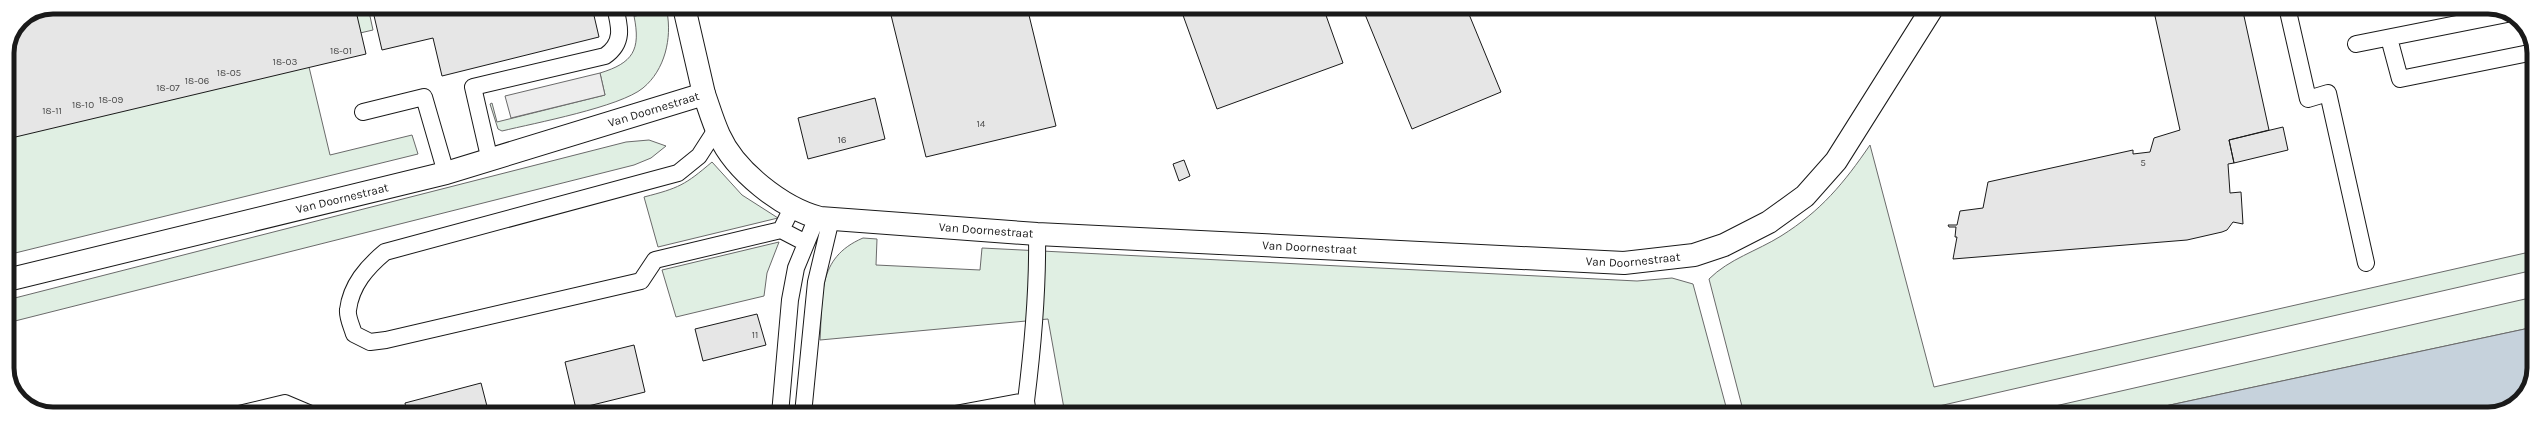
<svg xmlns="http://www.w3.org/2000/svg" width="2541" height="421" font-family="Karla,sans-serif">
  <rect width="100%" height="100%" fill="#fff"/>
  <path fill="#e0efe3" stroke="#6a6a6a" d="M53,7H368L373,30L304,46L330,155L412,135L418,154L7,255V53L21,20Z
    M661,12H667C672,38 665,70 643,88C620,107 535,123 502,131L498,129L490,104L492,103L497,122L605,95L600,73C633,63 641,50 634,16Z
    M649,140L666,146L651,158L634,165L7,323V300L626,142Z
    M1870,145L1934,387L2534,251V270L1904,414H1744L1709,279C1729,259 1757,251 1781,236C1821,211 1844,183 1870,145Z
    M712,162L742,195L778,218L658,247L644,197C679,188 685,185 712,162Z
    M863,238L877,239L876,265L980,270L982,248L1637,281L1672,278L1693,284L1728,414H1065L1048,319L820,340C823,297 816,258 863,238Z
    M779,242L767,273L764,296L676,317L662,270Z
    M2534,297V327L2128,414H2020Z"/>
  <path fill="#ededed" stroke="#6a6a6a" d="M632,7H660L661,12L634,16Z
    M600,73L605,95L511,118L505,96Z"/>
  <path fill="#c6d2dc" stroke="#6a6a6a" d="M2534,327V374L2518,403L2488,414H2128Z"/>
  <path fill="#e6e6e6" stroke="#1a1a1a" d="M53,7H355L366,54L7,139V53L21,20Z
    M372,7H592L599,37L442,76L433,38L382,50Z
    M753,7H772L754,12Z
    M889,7H1027L1056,126L926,157Z
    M1180,7H1323L1343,63L1217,109Z
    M1362,7H1466L1501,92L1412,129Z
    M2153,7H2242L2269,130L2229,140L2234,163L2228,164L2230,193L2241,192L2243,224L2233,222L2227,230L2222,232L2187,240L1953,259L1957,237H1955L1956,227H1949L1948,225H1957L1960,211L1983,208L1988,182L2133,150V154L2150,152L2154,138L2180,130Z
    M875,98L885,139L808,159L798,118Z
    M2283,127L2288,150L2234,163L2229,140Z
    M1184,160L1190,176L1179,181L1173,164Z
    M757,314L766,345L703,361L695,329Z
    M634,345L645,392L576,409L565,362Z
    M481,383L489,414H407L405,403Z"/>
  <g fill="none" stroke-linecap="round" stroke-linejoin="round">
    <g stroke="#1a1a1a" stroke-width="18">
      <path id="service" d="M2287,7L2308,99L2328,93L2366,263
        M2389,38L2400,79L2534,52
        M2356,44L2507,14
        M363,112L424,97L446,173
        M717,128L699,156L678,173L385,252C367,267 351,285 348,310C347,317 352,327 354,334L370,342L386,340L641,281L655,260L781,230L792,208
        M490,161L473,87L605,56C624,43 620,27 615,7
        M781,230L806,243
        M1026,401C1033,345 1038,290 1037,234
        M239,414L285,403L311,414
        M780,414L790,300L796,268L817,217
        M803,414L816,282L831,219
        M955,414L1026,401L1028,414"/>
    </g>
    <g stroke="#1a1a1a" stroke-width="24">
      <g id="minor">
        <path d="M684,7L704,94"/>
        <path id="s1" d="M7,280L446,173L704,94C709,108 713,122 719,135C735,171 782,208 820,218L1037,234L1624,263L1694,255L1724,245L1769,222L1805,196L1836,161L1933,7"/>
      </g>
    </g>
    <use href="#service" stroke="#fff" stroke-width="16"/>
    <use href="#minor" stroke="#fff" stroke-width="22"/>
  </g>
  <g text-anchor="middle" stroke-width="3" stroke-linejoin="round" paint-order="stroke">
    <g font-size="10" fill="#4d4d4d">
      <text x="341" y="54">18-01</text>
      <text x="285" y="65">18-03</text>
      <text x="229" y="76">18-05</text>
      <text x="197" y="84">18-06</text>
      <text x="168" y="91">18-07</text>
      <text x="111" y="103">18-09</text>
      <text x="83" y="108">18-10</text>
      <text x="52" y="114">18-11</text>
      <text x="981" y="127">14</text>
      <text x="842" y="143">16</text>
      <text x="2143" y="166">5</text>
      <text x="755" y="338">11</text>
    </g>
    <g font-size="12" fill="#1a1a1a" stroke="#fff">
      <text dy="4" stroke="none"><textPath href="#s1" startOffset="669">Van Doornestraat</textPath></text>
      <text dy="4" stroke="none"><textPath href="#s1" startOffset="345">Van Doornestraat</textPath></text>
      <text dy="4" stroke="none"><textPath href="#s1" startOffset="1066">Van Doornestraat</textPath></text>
      <text dy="4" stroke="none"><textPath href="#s1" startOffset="1390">Van Doornestraat</textPath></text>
      <text dy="4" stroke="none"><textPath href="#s1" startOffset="1714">Van Doornestraat</textPath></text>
    </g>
  </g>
  <path d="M0 0H2541V421H0ZM53 14H2488A39 39 0 0 1 2527 53V368A39 39 0 0 1 2488 407H53A39 39 0 0 1 14 368V53A39 39 0 0 1 53 14Z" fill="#fff" fill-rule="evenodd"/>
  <path fill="none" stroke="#1a1a1a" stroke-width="5" d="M53 14H2488A39 39 0 0 1 2527 53V368A39 39 0 0 1 2488 407H53A39 39 0 0 1 14 368V53A39 39 0 0 1 53 14Z"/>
</svg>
